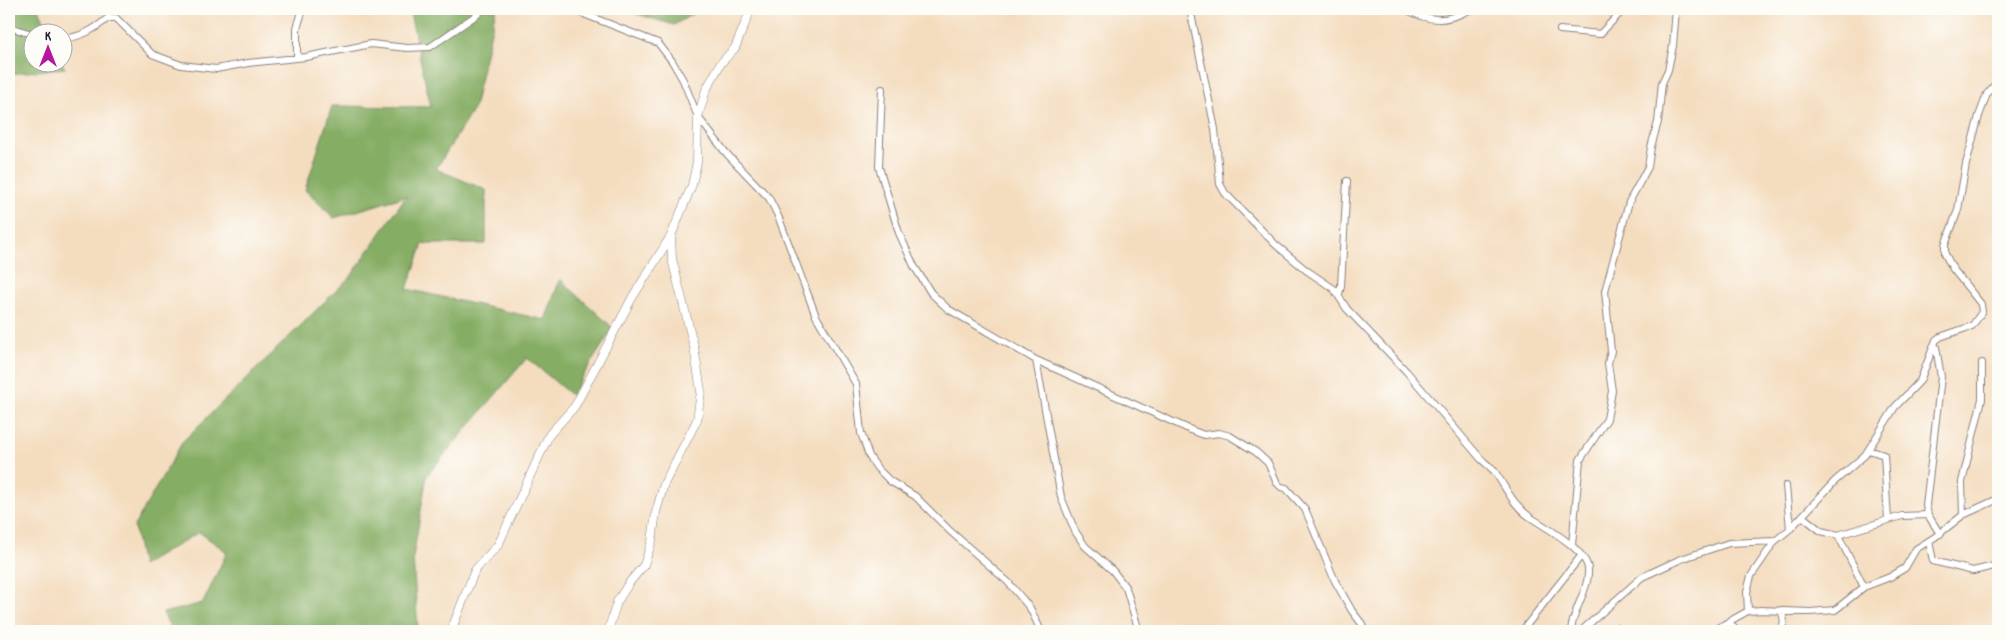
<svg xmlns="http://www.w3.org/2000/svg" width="2007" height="640" font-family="Dekko,sans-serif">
  <rect width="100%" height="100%" fill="#fdfcf7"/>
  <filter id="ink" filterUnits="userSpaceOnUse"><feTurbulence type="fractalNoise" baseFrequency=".02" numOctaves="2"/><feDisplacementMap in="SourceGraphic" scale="10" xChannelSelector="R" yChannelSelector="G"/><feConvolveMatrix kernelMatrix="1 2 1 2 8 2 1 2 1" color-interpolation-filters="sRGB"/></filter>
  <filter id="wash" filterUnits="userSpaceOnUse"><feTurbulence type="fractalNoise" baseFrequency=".0096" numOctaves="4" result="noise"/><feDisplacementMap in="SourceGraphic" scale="20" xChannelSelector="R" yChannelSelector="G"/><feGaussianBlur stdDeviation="1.12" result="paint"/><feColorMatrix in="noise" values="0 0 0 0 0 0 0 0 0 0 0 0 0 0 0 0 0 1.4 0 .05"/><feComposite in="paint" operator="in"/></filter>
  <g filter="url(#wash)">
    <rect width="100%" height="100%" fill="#f4ddbf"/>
    <path fill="#85ad64" stroke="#546850" d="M9,9H39L49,32H32V62L62,63L65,68L9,74Z
      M409,9H496L474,108L436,169L486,190V244H423L407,289L545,320L560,279L613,328L571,395L527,358L427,475L413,557L418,631H172L163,613L203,603L227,552L199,532L142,566L134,526L183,441L352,275L406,196L334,218L305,190L332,106L431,107Z
      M620,9H701L674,25Z"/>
  </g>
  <g filter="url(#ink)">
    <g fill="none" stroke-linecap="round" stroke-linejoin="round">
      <g stroke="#8b807d" stroke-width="8">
        <path id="minor" d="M571,9L658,43L672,61L683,80L698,117L726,153L769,198L778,216L816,316L856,384L861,433L869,456L877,468L890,481L915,496L950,531L1008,582L1030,608L1041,631
          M1190,9L1215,129L1220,184L1225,193L1276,245L1306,270L1334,289L1347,309L1407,372L1481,459C1485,463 1491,467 1495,472C1506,488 1513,505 1530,517C1545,527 1586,549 1588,569C1590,588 1572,611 1571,631
          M1405,9C1430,22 1446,23 1471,9
          M9,27L32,34
          M1560,30L1600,34L1624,9
          M62,39C81,37 94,30 108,18H116L152,54L181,65L216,69L248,63L306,57L371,44L407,48L430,47L478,14L483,9
          M297,58V28L303,9
          M882,89L879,167L899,233L914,266L931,293L948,309L1036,360L1191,430L1204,435L1219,433L1230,436L1256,452L1268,463L1277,483L1281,487L1286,488L1305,509L1335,581L1352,611L1362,624L1364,631
          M1339,294L1341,286L1347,181
          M1936,347L1941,377L1926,505L1928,515L1940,534
          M1036,360L1061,497L1075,531L1085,546L1113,571L1126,588L1139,631
          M1869,450L1884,455L1888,520
          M1786,486L1790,529
          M1963,515L1962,482L1982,399V363
          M1802,516L1821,531L1838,535L1902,516L1928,515
          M1838,535L1864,587
          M1929,541L1933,561L1973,571L1998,565
          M1572,545L1580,460L1607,419L1612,391L1608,363L1611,351L1605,291L1629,202L1648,167L1651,147L1658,122L1662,83L1668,70L1673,46L1676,9
          M1748,611L1747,592L1751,576L1775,541L1790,529L1835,481L1865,455L1895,407L1920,381L1936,340L1940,337L1972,326L1982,312L1981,304L1953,269L1945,254V245L1958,210L1966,164L1979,116L1987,94L1998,81
          M1729,621L1736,631
          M1522,631L1581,556
          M1581,631L1642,577L1681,559L1729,543L1775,541
          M1617,631L1618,628
          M1712,631L1748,611L1761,610L1810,612L1835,610L1864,587L1890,577L1905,568L1916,549L1935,537L1963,515L1998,499
          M1778,631C1786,625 1784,619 1781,610"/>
      </g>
      <g stroke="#8b807d" stroke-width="9">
        <path id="tertiary" d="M451,631L475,570L498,545L549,435L575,406L632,298L671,236
          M608,631L617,602L629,583L644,565L652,541L656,512L664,484L697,420L701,391L694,347L672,259L671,236L692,185L697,162L698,117L706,90L721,63L735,48L751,9"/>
      </g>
      <use href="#minor" stroke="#fff" stroke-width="6"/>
      <use href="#tertiary" stroke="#fff" stroke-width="8"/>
    </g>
  </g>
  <rect width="2007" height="640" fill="none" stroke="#fdfcf7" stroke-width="30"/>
  <g transform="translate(48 48)"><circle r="24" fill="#fdfcf7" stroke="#a5a5ac"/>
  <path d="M0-4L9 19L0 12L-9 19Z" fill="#b5179e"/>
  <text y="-8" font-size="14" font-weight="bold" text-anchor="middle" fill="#22223b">K</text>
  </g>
</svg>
